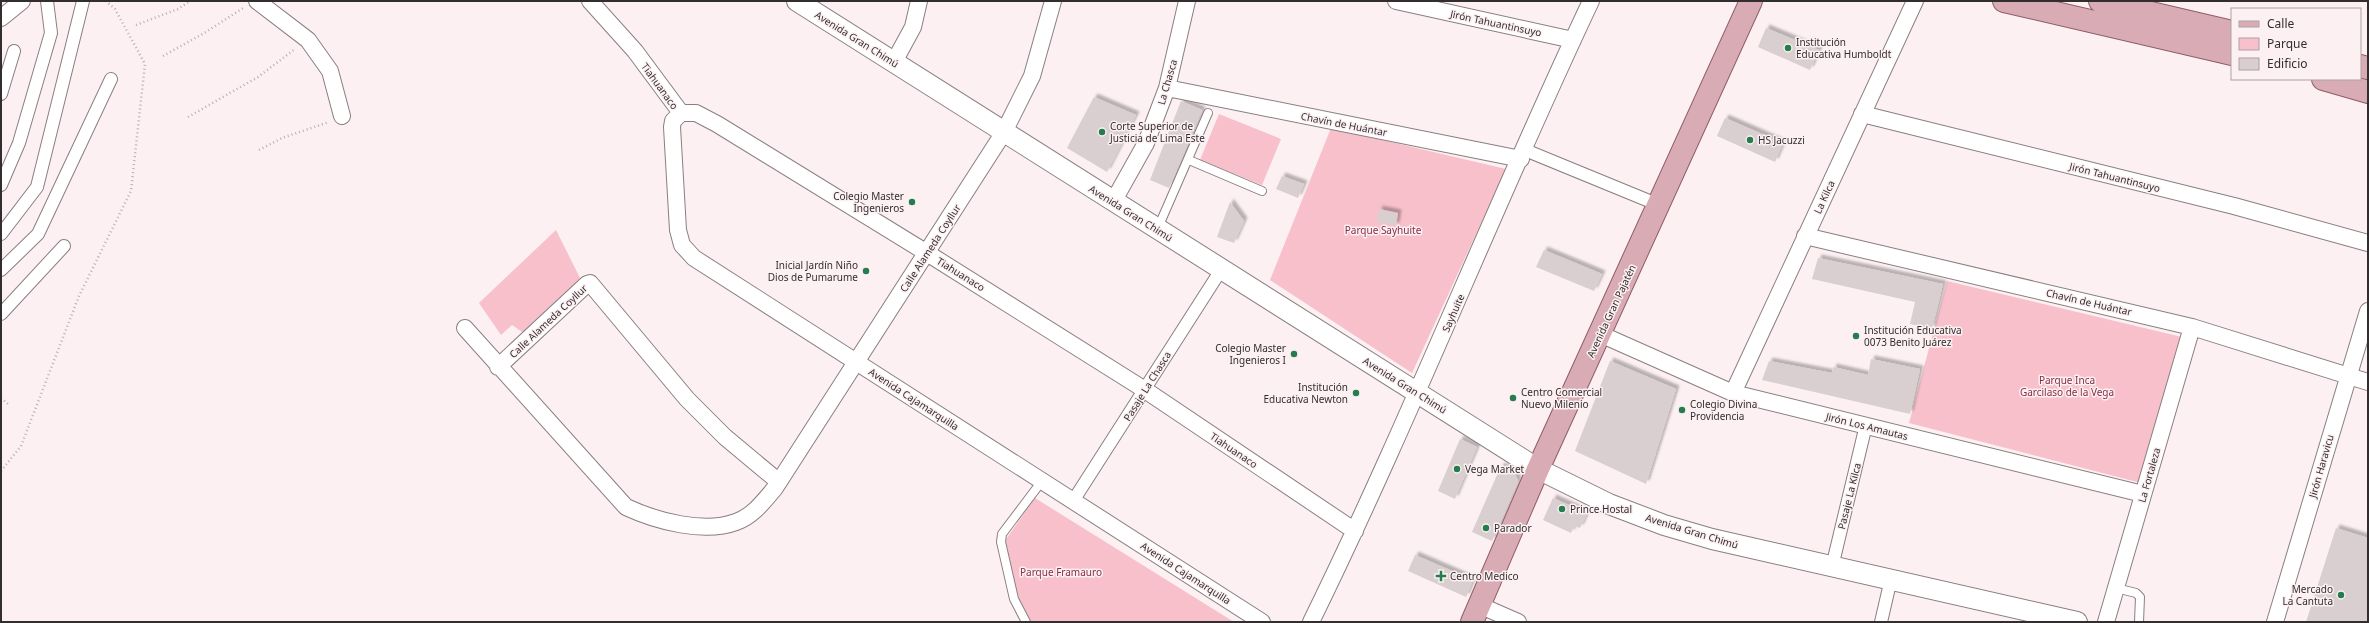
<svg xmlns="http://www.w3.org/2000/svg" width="2369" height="623" font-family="'Noto Sans',sans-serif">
  <defs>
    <filter id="shadow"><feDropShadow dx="3.5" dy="-3.5" stdDeviation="1" flood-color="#0004"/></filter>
  </defs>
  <rect width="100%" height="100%" fill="#fcf0f2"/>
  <path fill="#f7c0ca" d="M1219,114L1281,139L1262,185L1200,160Z
    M1331,128L1506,169L1412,373L1270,280Z
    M556,230L583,284L528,336L512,325L501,335L479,303Z
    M1947,281L2182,337L2141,483L1909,423Z
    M1035,498L1234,622H1029L1017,601L1004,542Z"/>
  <path fill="#d9ced0" filter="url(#shadow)" d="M1766,28L1819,50L1810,70L1758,47Z
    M1094,97L1136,115L1107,172L1067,148Z
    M1181,101L1202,110L1169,188L1150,180Z
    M1725,118L1783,143L1775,162L1717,136Z
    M1282,176L1304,184L1298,198L1276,189Z
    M1230,202L1244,221L1234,243L1217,237Z
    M1379,209L1398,213L1396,226L1377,222Z
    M1544,250L1602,274L1594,291L1536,267Z
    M1818,258L1943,284L1932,329L1910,324L1915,302L1812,279Z
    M1871,359L1920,369L1910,414L1762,380L1769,361L1832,373L1833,367L1868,375Z
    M1610,361L1676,389L1646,484L1575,451Z
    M1460,439L1477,447L1455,499L1438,491Z
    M1501,466L1514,472L1518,481L1492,541L1472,532Z
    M1553,498L1587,513L1580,528L1574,526L1571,533L1543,520Z
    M2336,528L2368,538V622H2306Z
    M1415,555L1473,580L1466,597L1408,571Z"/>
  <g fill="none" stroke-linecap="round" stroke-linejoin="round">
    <g stroke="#897f80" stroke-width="10">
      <path id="service" d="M1189,160L1262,191
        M1157,230L1208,113
        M2116,588L2136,593L2140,597L2139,622
        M1026,622L1014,599L1001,542L1002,534L1042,481"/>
    </g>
    <g stroke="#897f80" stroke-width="14">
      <path id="pedestrian" d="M1,94L14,51
        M1525,150L1659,205
        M1,185L19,143L51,33L47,1
        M1,234L37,187L83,1
        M1,270L38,234L111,79
        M1,314L64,246
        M1073,501L1221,270
        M1832,567L1866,425
        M1881,622L1891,579"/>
    </g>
    <g stroke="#897f80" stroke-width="18">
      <path id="minor" d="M257,1L308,40L330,71L342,116
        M590,1L635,51L681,113H696L717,124L927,253L1145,390L1355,531
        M1396,1L1573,40
        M1,18L22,1
        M894,62L913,27L919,1
        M1167,88L1521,159
        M681,113L673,121L672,127L678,230L682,245L694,258L1262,622
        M1862,114L2234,206L2368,243
        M1113,202L1146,143L1167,88L1187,1
        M1805,236L2192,327L2368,382
        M465,328L626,507C656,521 704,534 736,522C753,516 764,501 775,488L1004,132L1032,76L1053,1
        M1600,334L1733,393L2143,494
        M498,367L587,284L590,283L687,399L725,437L779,482
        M1733,393L1915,1
        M1479,605L1518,622
        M1311,622C1411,418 1494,206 1591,1
        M2106,622L2192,327
        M2275,622L2368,311"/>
    </g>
    <g stroke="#897f80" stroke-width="22">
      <path id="tertiary" d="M797,1L1538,469L1609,504L1664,525L1712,539L2077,622"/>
    </g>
    <g stroke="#8e5c66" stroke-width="24">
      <path id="primary" d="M2004,1L2232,54
        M2100,1L2232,32
        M2360,66L2368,68
        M2323,79L2368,92
        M1472,622L1538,469L1751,1"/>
    </g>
    <path stroke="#b8afb1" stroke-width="2.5" stroke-dasharray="1 3" stroke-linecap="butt" d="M136,25L178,9L190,1
      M163,56L206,32L243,8
      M188,117L258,77L295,49
      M259,150L282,138L329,122
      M1,398L9,405
      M1,471L21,446L79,296L131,191L145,64L115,9L106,1"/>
    <use href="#service" stroke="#fff" stroke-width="8"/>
    <use href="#pedestrian" stroke="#fff" stroke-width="12"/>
    <use href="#minor" stroke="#fff" stroke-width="16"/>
    <use href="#tertiary" stroke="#fff" stroke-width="20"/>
    <use href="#primary" stroke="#d9acb5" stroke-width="22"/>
  </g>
  <g fill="#257c4f" stroke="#fcf0f2" stroke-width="1.5">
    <circle cx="1788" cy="48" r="4"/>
    <circle cx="1102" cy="132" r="4"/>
    <circle cx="1750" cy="140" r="4"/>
    <circle cx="912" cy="202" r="4"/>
    <circle cx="866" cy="271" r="4"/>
    <circle cx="1856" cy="336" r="4"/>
    <circle cx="1294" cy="354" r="4"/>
    <circle cx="1356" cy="393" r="4"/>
    <circle cx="1513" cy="398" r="4"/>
    <circle cx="1682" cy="410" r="4"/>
    <circle cx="1457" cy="469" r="4"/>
    <circle cx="1562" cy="509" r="4"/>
    <circle cx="1486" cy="528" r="4"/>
    <path d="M1439 570h4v4h4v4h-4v4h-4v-4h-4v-4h4z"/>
    <circle cx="2341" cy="595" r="4"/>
  </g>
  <g text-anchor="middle" stroke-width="3" stroke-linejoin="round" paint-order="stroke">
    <g font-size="10" fill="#322e2f" stroke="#fcf0f2">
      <text transform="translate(1496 23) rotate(12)" y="4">Jirón Tahuantinsuyo</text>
      <text transform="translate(857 39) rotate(32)" y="4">Avenida Gran Chimú</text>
      <text transform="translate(1167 82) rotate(-74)" y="4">La Chasca</text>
      <text transform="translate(660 86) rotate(54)" y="4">Tiahuanaco</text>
      <text transform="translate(1344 124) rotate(11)" y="4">Chavín de Huántar</text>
      <text transform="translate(2115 177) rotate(14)" y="4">Jirón Tahuantinsuyo</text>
      <text transform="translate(1824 197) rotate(-65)" y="4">La Kilca</text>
      <text transform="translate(1131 213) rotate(32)" y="4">Avenida Gran Chimú</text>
      <text transform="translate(930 248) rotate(-57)" y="4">Calle Alameda Coyllur</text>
      <text transform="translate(961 274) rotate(32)" y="4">Tiahuanaco</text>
      <text transform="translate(2089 302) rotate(13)" y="4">Chavín de Huántar</text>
      <text transform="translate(1611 311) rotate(-65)" y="4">Avenida Gran Pajatén</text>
      <text transform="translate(1453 313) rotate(-66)" y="4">Sayhuite</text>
      <text transform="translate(548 321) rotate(-43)" y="4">Calle Alameda Coyllur</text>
      <text transform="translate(1405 385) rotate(32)" y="4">Avenida Gran Chimú</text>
      <text transform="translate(1147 386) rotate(-58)" y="4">Pasaje La Chasca</text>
      <text transform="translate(914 399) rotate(33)" y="4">Avenida Cajamarquilla</text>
      <text transform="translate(1867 426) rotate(14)" y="4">Jirón Los Amautas</text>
      <text transform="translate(1234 450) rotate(34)" y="4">Tiahuanaco</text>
      <text transform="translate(2321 466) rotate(-74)" y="4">Jirón Haravicu</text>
      <text transform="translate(2149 475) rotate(-74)" y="4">La Fortaleza</text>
      <text transform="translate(1849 496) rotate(-76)" y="4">Pasaje La Kilca</text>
      <text transform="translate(1692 531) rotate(17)" y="4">Avenida Gran Chimú</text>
      <text transform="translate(1186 573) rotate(33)" y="4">Avenida Cajamarquilla</text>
    </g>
    <g font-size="10" fill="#322e2f" stroke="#fcf0f2" text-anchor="start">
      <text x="1796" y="46">Institución<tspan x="1796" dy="12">Educativa Humboldt</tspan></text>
      <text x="1110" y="130">Corte Superior de<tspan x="1110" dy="12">Justicia de Lima Este</tspan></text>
      <text x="1758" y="144">HS Jacuzzi</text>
      <text x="904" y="200" text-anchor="end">Colegio Master<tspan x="904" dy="12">Ingenieros</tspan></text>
      <text x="858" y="269" text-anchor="end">Inicial Jardín Niño<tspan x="858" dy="12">Dios de Pumarume</tspan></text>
      <text x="1864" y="334">Institución Educativa<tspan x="1864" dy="12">0073 Benito Juárez</tspan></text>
      <text x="1286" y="352" text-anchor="end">Colegio Master<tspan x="1286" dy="12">Ingenieros I</tspan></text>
      <text x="1348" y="391" text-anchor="end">Institución<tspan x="1348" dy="12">Educativa Newton</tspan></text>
      <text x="1521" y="396">Centro Comercial<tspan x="1521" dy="12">Nuevo Milenio</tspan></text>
      <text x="1690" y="408">Colegio Divina<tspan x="1690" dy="12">Providencia</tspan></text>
      <text x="1465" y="473">Vega Market</text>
      <text x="1570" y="513">Prince Hostal</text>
      <text x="1494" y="532">Parador</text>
      <text x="1450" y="580">Centro Medico</text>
      <text x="2333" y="593" text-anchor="end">Mercado<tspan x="2333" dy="12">La Cantuta</tspan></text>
    </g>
    <g font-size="10" fill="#862d46" stroke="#fcf0f2">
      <text x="1383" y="234">Parque Sayhuite</text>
      <text x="2067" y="384">Parque Inca<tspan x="2067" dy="12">Garcilaso de la Vega</tspan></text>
      <text x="1061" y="576">Parque Framauro</text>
    </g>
  </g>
  <rect width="2369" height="623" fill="none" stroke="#322e2f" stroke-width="4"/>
  <rect x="2231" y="8" width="130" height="72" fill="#fcf0f2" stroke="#aba2a4"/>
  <rect x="2239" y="21" width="20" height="6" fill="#d9acb5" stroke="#aba2a4"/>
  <text x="2267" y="28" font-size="12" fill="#322e2f">Calle</text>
  <rect x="2239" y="38" width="20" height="12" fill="#f7c0ca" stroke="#aba2a4"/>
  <text x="2267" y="48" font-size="12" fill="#322e2f">Parque</text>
  <rect x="2239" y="58" width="20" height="12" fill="#d9ced0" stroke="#aba2a4"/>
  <text x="2267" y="68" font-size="12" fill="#322e2f">Edificio</text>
</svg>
